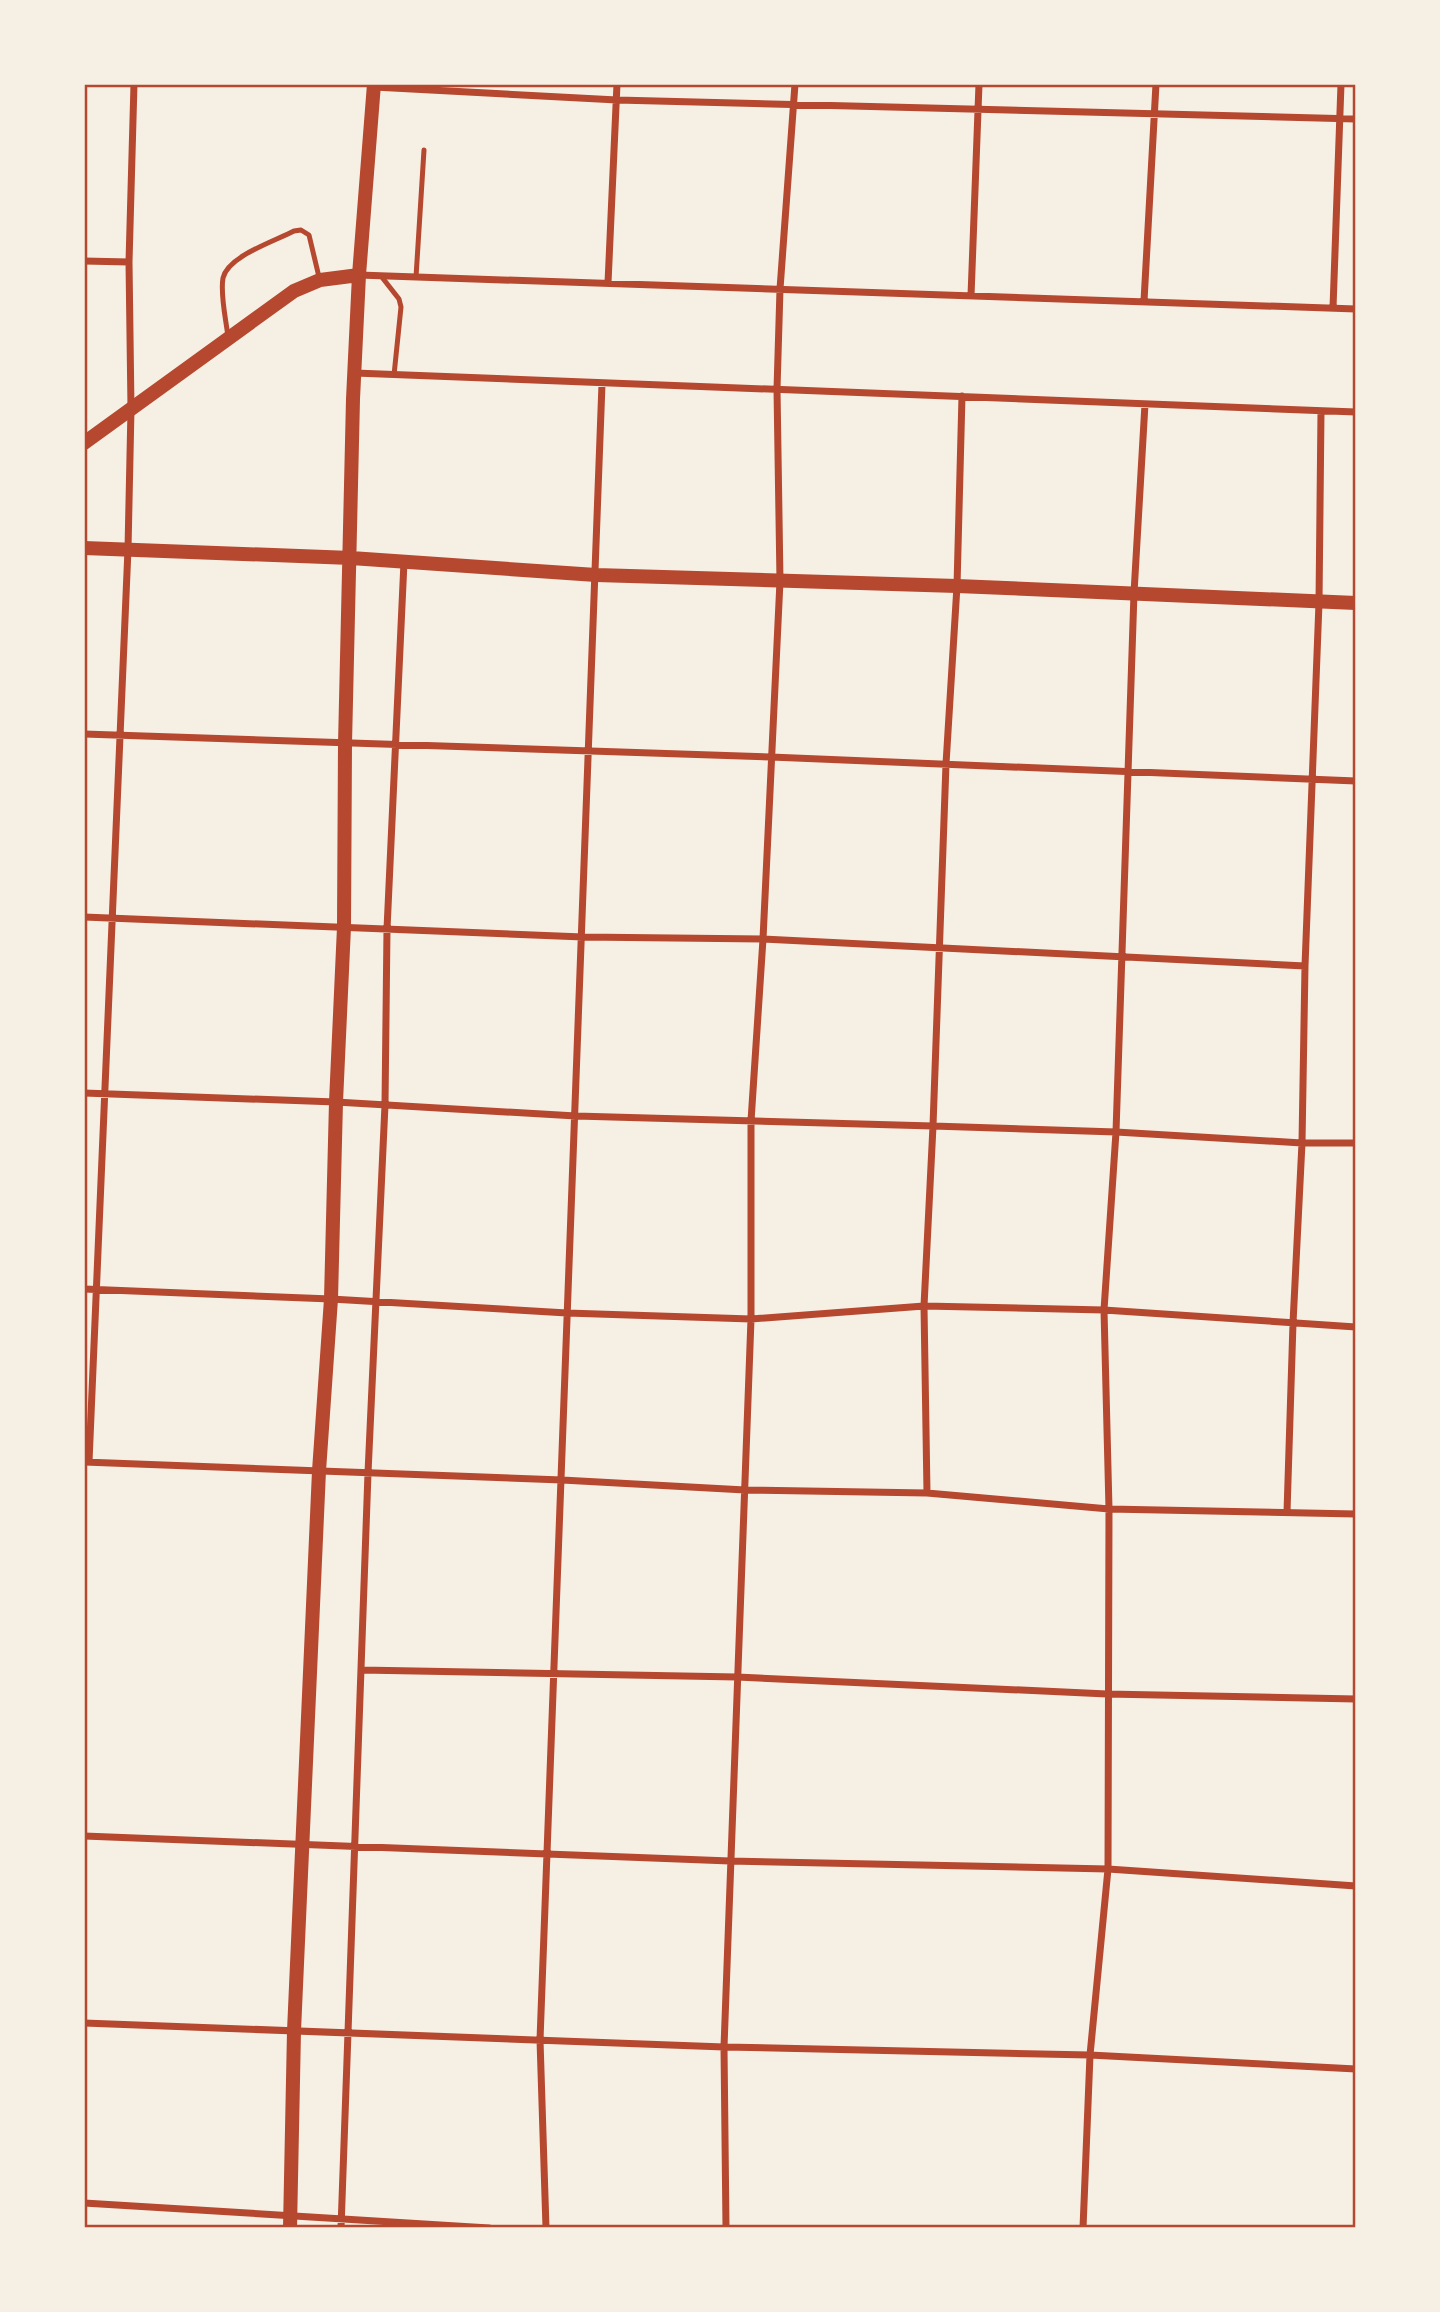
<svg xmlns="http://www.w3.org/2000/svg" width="1440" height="2312" font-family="'Golos Text',sans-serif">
  <rect width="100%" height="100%" fill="#f6efe4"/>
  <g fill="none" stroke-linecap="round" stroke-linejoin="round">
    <path stroke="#b5482f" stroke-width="5" d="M381,276L399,299L401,307L394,375
      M416,277L424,150
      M228,337C226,319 220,295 223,278C228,256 275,241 294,231L301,230L309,235L319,277"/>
    <path stroke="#b5482f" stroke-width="7" d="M374,87L617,100L1356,119
      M84,261L129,262
      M359,275L1356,309
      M608,283L617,84
      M971,296L979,84
      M1144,301L1156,84
      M1333,308L1341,84
      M355,373L1356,412
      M84,734L771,757L1356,781
      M84,917L583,937L763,939L1305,966
      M84,1093L336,1102L576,1116L933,1126L1116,1132L1302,1143H1356
      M84,1289L331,1299L567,1313L751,1319L924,1306L1104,1310L1356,1327
      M84,1462L562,1480L745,1490L927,1493L1109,1509L1356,1514
      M89,1462L128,549L131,409L129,262L134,84
      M927,1493L924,1306L933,1126L946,764L957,586L962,396
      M1287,1512L1293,1323L1302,1143L1305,966L1319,603L1321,411
      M361,1670L737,1677L1107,1694L1356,1699
      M84,1836L730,1861L1108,1869L1356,1886
      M84,2023L724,2047L1090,2055L1356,2069
      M84,2203L489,2228
      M341,2228L368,1473L385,1105L387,929L404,562
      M546,2228L540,2040L602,384
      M726,2228L724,2047L751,1319V1121L763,939L780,581L777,389L780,289L795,84
      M1083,2228L1090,2055L1108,1869L1109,1509L1104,1310L1116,1132L1134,593L1145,404"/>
    <path stroke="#b5482f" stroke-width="14" d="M84,443L294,291L320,280L359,275
      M84,548L351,558L596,575L957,586L1356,603
      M290,2228L294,2031L319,1471L331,1299L336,1102L344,927L345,744L353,399L359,275L374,84"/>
  </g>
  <rect width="1440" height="2312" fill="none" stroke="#f6efe4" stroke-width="172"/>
  <rect x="86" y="86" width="1268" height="2140" fill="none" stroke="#b5482f" stroke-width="2.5"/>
</svg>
